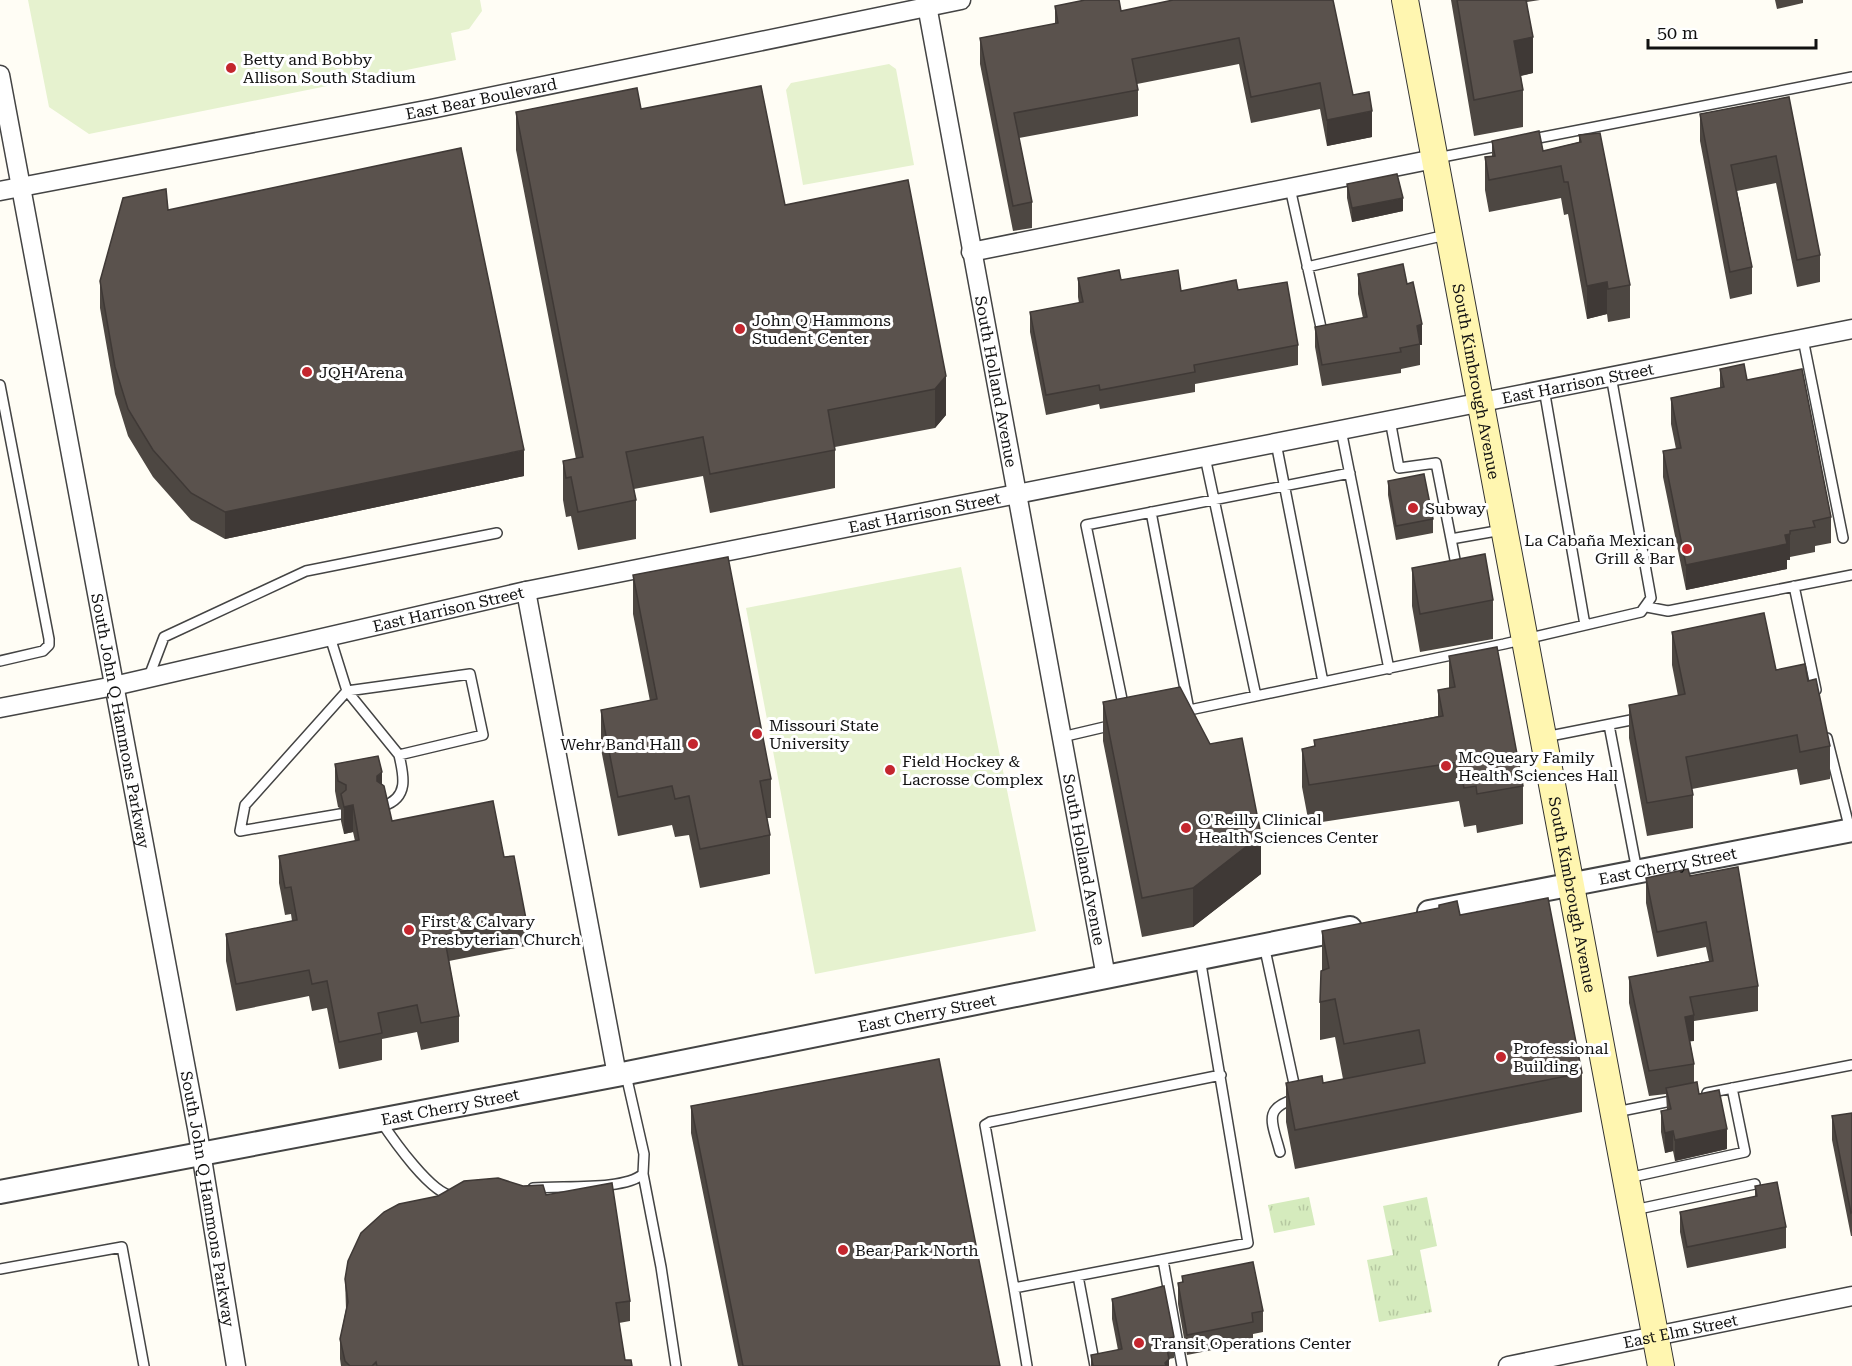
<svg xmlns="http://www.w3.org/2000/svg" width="1852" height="1366" font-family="'Roboto Serif',serif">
  <defs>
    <pattern id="grass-tufts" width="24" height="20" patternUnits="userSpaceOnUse" patternTransform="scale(1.5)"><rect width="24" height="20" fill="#d5ebbd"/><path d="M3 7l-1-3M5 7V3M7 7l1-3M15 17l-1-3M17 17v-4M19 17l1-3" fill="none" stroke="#b6c8a1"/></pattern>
  </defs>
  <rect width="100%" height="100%" fill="#fffdf5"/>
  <path fill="url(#grass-tufts)" d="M1309,1197L1315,1225L1274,1233L1268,1205Z
    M1427,1197L1437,1246L1420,1250L1432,1312L1379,1322L1367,1260L1393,1255L1383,1206Z"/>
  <path fill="#e6f2cf" d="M28,0H480L482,11L469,29L451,33L456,60L89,134L49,107Z
    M889,64L896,69L914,165L803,185L786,90L791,83Z
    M961,567L1036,931L815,974L746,608Z"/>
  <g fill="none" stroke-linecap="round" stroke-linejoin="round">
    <g stroke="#444" stroke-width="12">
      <path id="service" d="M1528,140L1852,77
        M1437,158L1503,145
        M1290,188L1322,332
        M1307,267L1446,235
        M1803,339L1843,538
        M0,385L49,639V645L43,651L0,661
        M1544,389L1585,625
        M1390,420L1399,468L1436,463L1451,539L1502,530
        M1341,430L1389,669
        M1276,443L1323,682
        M1205,457L1256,696
        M1151,512L1189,710
        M1451,539L1457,570
        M1794,586L1816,690
        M1647,607L1668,611L1852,575
        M330,637L347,691L399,755L483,735L470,674L347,691L245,805L240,831L340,814
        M148,679L164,637L306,571L497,533
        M1124,709L1086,525L1350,473
        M1180,712L1504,644L1641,612L1651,598L1611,376
        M1609,725L1637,871
        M1062,737L1113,725
        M1545,737L1641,718
        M1827,738L1850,830
        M383,806C409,798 404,776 399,755
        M1264,945L1296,1093
        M1707,1093L1852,1065
        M1616,1112L1676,1100
        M380,1120C392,1138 432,1196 454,1196
        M1280,1152C1273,1124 1261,1108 1296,1099
        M643,1174L661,1267L676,1366
        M1628,1178L1745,1152L1732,1088
        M533,1188C560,1185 624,1191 643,1174L644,1154L626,1075
        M1634,1210L1755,1184
        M1163,1260L1182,1366
        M0,1269L122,1247L144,1366
        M1078,1276L1095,1366
        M1014,1288L985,1125L990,1122L1221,1075
        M1027,1366L1014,1288L1248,1243L1200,958"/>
    </g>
    <g stroke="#444" stroke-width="21">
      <g id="minor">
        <path id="s1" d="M926,0L1106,977"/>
        <path id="s2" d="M0,75L197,1128L236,1366"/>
        <path id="s3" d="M0,191L431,109L961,0"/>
        <path d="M971,252L1434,159"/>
        <path d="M526,591L617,1075"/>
        <path id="s4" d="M0,708L114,686L526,591L1852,329"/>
        <path id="s5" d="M1508,1366L1852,1296"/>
      </g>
    </g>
    <g stroke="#444" stroke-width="26">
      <g id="tertiary">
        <path id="s6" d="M1429,912L1852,830"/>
        <path id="s7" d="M0,1192L617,1075L1350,928"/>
      </g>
    </g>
    <g stroke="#333" stroke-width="28">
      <g id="secondary">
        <path id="s8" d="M1405,0L1661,1366"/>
      </g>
    </g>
    <use href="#service" stroke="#fff" stroke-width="9"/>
    <use href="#minor" stroke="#fff" stroke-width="18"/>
    <use href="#tertiary" stroke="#fff" stroke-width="22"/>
    <use href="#secondary" stroke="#fff6b0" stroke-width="26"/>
  </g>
  <path fill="#4d4742" d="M1173,0L1353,95L1372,137L1327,146L1320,109L1251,123L1239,64L1137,84L1138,90V116L1019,138L1032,202V228L1013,231L980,64V38L1055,24V6L1121,11Z
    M1451,0H1540L1527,2L1533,73L1521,76L1523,90V127L1474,136Z
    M1775,0H1803V3L1777,9Z
    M1789,97L1820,255V282L1797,287L1776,183L1737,191L1752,267V294L1730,299L1700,141V114Z
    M641,109L785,205L908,180L946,415L935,428L835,447V488L710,513L703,476L634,489L636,500V539L578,550L571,516L566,517L563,500V461L576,459L516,150V112Z
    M1579,135L1630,285V318L1608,322L1607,314L1587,319L1568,214L1564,215L1561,198L1489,212L1485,190V157L1492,156V141L1543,151L1579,142Z
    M1347,184L1403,211L1352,222L1347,198Z
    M168,210L524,476L225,539L191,520L153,477L128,436L115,394L100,308V281Z
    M1358,274L1407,284L1422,345H1420V365L1401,369V373L1322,386L1315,347V327L1363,318L1358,294Z
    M1078,278L1121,280L1181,291L1238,290L1298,345V365L1195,384V392L1100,409L1099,404L1046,415L1030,332V312L1079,303L1078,297Z
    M1720,369L1747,380L1831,517V543L1815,546V552L1790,557V560H1787V569L1686,590L1663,477V451L1676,449L1671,424V398L1720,388Z
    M1388,481L1433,519V533L1396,540L1388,495Z
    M1412,568L1493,600V639L1420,652L1412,606Z
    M633,575L771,779V818H767L770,835V874L700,888L689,835L675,837L672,825L618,836L601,749V710L650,701L633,614Z
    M1672,632L1776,670L1830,746V779L1800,785L1797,769L1692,789L1693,795V828L1647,836L1629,738V705L1678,696L1672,665Z
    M1449,656L1523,786V824L1477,833L1476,825L1464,827L1459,801L1309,824L1302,787V749L1314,746V740L1438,716V690L1449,688Z
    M1103,702L1261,874L1193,927L1142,937L1103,741Z
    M335,764L382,784L392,821L504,857L526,919V946L449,961L459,1016V1042L421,1050L417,1032L382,1039V1060L339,1069L327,1008L312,1011L309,996L236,1011L226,961V934L292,921L291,914L285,915L279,883V856L355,841L353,832L344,834L341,821V809L338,807L335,791Z
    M1690,876L1758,986V1011L1694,1021V1041H1690L1694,1064V1083L1727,1149L1675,1161L1673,1151L1665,1153L1661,1132V1111L1667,1110L1666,1094L1649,1096L1629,1003V977L1709,961L1706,947L1657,957L1646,903V878Z
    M1460,915L1582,1073V1112L1295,1169L1286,1122V1083H1323L1343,1079L1335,1037L1320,1040V1002L1322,971V931Z
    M691,1106L1000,1366H738L691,1133Z
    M1852,1113V1236H1851L1832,1140V1116Z
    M1755,1186L1786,1227V1248L1687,1268L1680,1232V1212L1755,1197Z
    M546,1195L630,1301V1321L619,1323L625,1360L632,1366H341L340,1359V1339L346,1309L345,1279Z
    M1182,1276L1263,1311V1332L1253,1334V1342L1187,1355L1178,1304V1283L1182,1282Z
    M1112,1299L1174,1337V1358L1169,1359V1366H1091V1355L1118,1350L1112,1319Z"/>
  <path fill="#3f3936" d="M1533,37V73L1514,77V41Z
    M1372,111V137L1327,146V120Z
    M1403,198V211L1352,222V208Z
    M1607,282V314L1587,319V286Z
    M1422,324V345H1420L1417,326Z
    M946,376V415L935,428V389Z
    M524,450V476L225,539V512Z
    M1790,534V560H1787V569L1686,590V565Z
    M382,772V799L377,781V776Z
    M353,805V832L344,834V807Z
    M1261,835V874L1193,927V888Z
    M1694,1015V1041L1685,1042V1017Z
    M1727,1129V1149L1675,1161V1140Z
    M1673,1131V1151L1665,1153V1133Z
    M1169,1359V1366H1165V1363Z"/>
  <path fill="#5a524d" stroke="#3f3936" stroke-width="1.5" d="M1085,0H1119L1121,11L1173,0H1333L1353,95L1369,92L1372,111L1327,120L1320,83L1251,97L1239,38L1132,59L1138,90L1014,113L1032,202L1013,206L980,38L1058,23L1055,6Z
    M1457,0H1526L1533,37L1514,41L1523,90L1474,100Z
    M761,86L785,205L908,180L946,376L935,389L828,410L835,450L710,474L703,437L626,452L636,500L578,512L571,477L566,478L563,461L583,457L516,112L637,88L641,109Z
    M1789,97L1820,255L1797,260L1776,156L1731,165L1752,267L1730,272L1700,114Z
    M1539,131L1543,151L1581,142L1579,135L1600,133L1630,285L1608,289L1607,282L1587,286L1568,182H1564L1561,166L1489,180L1485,157L1495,156L1492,141Z
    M461,148L524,450L225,512L191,493L153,450L128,409L115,367L100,281L123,198L166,189L168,210Z
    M1397,174L1403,198L1352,208L1347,184Z
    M1403,264L1407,284L1413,282L1422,324L1417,326L1420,344L1400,348L1401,352L1322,365L1315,327L1367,317L1358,274Z
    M1119,270L1121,280L1178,270L1181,291L1236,280L1238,290L1287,282L1298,345L1194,365L1195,372L1100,390L1099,385L1046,395L1030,312L1083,302L1078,278Z
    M1744,364L1747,380L1802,369L1831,517L1813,521L1815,527L1790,531V534L1785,535L1787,544L1686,565L1663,451L1681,448L1671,398L1724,387L1720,369Z
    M1424,474L1433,519L1396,526L1388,481Z
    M1485,554L1493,600L1420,614L1412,568Z
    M728,557L771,779L760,781L770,835L700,849L689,796L675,799L672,786L618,797L601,710L657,699L633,575Z
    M1764,613L1776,670L1805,664L1808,681L1816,679L1830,746L1800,752L1797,735L1686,757L1693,795L1647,803L1629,705L1685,694L1672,632Z
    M1497,647L1523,786L1477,794L1476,786L1464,788L1459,762L1309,785L1302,749L1315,746L1314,740L1443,716L1438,690L1455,687L1449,656Z
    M1180,687L1210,744L1242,738L1261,835L1193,888L1142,898L1103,702Z
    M378,756L382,772L377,776V781L384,786L392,821L493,801L504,857L514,856L526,919L444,935L459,1016L421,1023L417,1005L378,1013L382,1033L339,1042L327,981L312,984L309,970L236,984L226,934L297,920L291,887L285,888L279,856L359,840L353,805L344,807L341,794L346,790V785L338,781L335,764Z
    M1738,867L1758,986L1690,997L1694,1015L1685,1017L1694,1064L1649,1071L1629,977L1713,961L1706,922L1657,932L1646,878L1688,869L1690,876Z
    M1548,898L1582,1073L1295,1130L1286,1083L1322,1076L1323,1083L1425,1063L1419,1030L1344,1044L1335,999L1320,1002L1321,971L1329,968L1322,931L1439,908V905L1457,901L1460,915Z
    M939,1059L1000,1366H743L691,1106Z
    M1697,1082L1699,1094L1719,1090L1727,1129L1675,1140L1673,1131L1665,1133L1661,1111L1671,1109L1666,1088Z
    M1852,1113V1212L1851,1213L1832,1116Z
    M498,1178L523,1186L543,1185L546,1195L612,1183L630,1301L616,1303L625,1360H631L632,1366H377L376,1362L372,1366H350L345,1361L340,1339L348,1302L345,1279L348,1261L361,1233L384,1212L399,1204L438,1196L464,1181Z
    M1777,1182L1786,1227L1687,1247L1680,1212L1757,1196L1755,1186Z
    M1253,1262L1263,1311L1252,1313L1253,1322L1187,1335L1178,1283L1183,1282L1182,1276Z
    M1164,1286L1174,1337L1165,1339L1169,1359L1165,1363L1166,1366H1093L1091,1355L1122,1349L1112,1299Z"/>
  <g fill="#c4262e" stroke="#fff" stroke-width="2">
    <circle cx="231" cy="68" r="6"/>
    <circle cx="740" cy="329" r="6"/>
    <circle cx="307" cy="372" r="6"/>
    <circle cx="1413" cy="508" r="6"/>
    <circle cx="1687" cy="549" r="6"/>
    <circle cx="757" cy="734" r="6"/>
    <circle cx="693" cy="744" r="6"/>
    <circle cx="1446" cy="766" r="6"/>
    <circle cx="890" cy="770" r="6"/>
    <circle cx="1186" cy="828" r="6"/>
    <circle cx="409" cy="930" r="6"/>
    <circle cx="1501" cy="1057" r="6"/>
    <circle cx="843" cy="1250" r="6"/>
    <circle cx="1139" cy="1343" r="6"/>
  </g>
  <g text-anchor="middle" stroke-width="6" stroke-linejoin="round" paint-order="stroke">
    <g font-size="16" fill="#111" stroke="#fff" text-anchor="start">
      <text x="243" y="65">Betty and Bobby<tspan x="243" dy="18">Allison South Stadium</tspan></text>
      <text x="752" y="326">John Q Hammons<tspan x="752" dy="18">Student Center</tspan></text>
      <text x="319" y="378">JQH Arena</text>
      <text x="1425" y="514">Subway</text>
      <text x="1675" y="546" text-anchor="end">La Cabaña Mexican<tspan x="1675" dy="18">Grill &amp; Bar</tspan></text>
      <text x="769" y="731">Missouri State<tspan x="769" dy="18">University</tspan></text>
      <text x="681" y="750" text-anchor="end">Wehr Band Hall</text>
      <text x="1458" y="763">McQueary Family<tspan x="1458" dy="18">Health Sciences Hall</tspan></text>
      <text x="902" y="767">Field Hockey &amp;<tspan x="902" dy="18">Lacrosse Complex</tspan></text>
      <text x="1198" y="825">O'Reilly Clinical<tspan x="1198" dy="18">Health Sciences Center</tspan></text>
      <text x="421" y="927">First &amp; Calvary<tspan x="421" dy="18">Presbyterian Church</tspan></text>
      <text x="1513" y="1054">Professional<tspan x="1513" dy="18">Building</tspan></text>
      <text x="855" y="1256">Bear Park North</text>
      <text x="1151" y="1349">Transit Operations Center</text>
    </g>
    <g font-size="16" fill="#111" stroke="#fff">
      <text dy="6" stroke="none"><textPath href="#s3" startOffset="490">East Bear Boulevard</textPath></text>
      <text dy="6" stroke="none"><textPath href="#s1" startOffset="388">South Holland Avenue</textPath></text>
      <text dy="6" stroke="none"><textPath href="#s8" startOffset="388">South Kimbrough Avenue</textPath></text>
      <text dy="6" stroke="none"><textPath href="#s4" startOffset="1611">East Harrison Street</textPath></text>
      <text dy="6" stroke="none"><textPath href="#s4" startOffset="945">East Harrison Street</textPath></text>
      <text dy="6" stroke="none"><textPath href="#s4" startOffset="459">East Harrison Street</textPath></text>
      <text dy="6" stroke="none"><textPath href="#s2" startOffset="657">South John Q Hammons Parkway</textPath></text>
      <text dy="6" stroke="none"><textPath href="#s1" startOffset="874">South Holland Avenue</textPath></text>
      <text dy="6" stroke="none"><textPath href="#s6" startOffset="243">East Cherry Street</textPath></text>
      <text dy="6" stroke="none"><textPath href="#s8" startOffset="910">South Kimbrough Avenue</textPath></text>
      <text dy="6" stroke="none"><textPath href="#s7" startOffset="944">East Cherry Street</textPath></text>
      <text dy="6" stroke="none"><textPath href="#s7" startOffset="458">East Cherry Street</textPath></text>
      <text dy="6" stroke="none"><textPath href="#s2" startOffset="1143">South John Q Hammons Parkway</textPath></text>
      <text dy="6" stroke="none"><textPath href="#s5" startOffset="176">East Elm Street</textPath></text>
    </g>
  </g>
  <path d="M1648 39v9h168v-9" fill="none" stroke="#111111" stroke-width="3"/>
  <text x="1657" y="39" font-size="18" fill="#111111" stroke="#ffffff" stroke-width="4.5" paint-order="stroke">50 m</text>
</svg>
